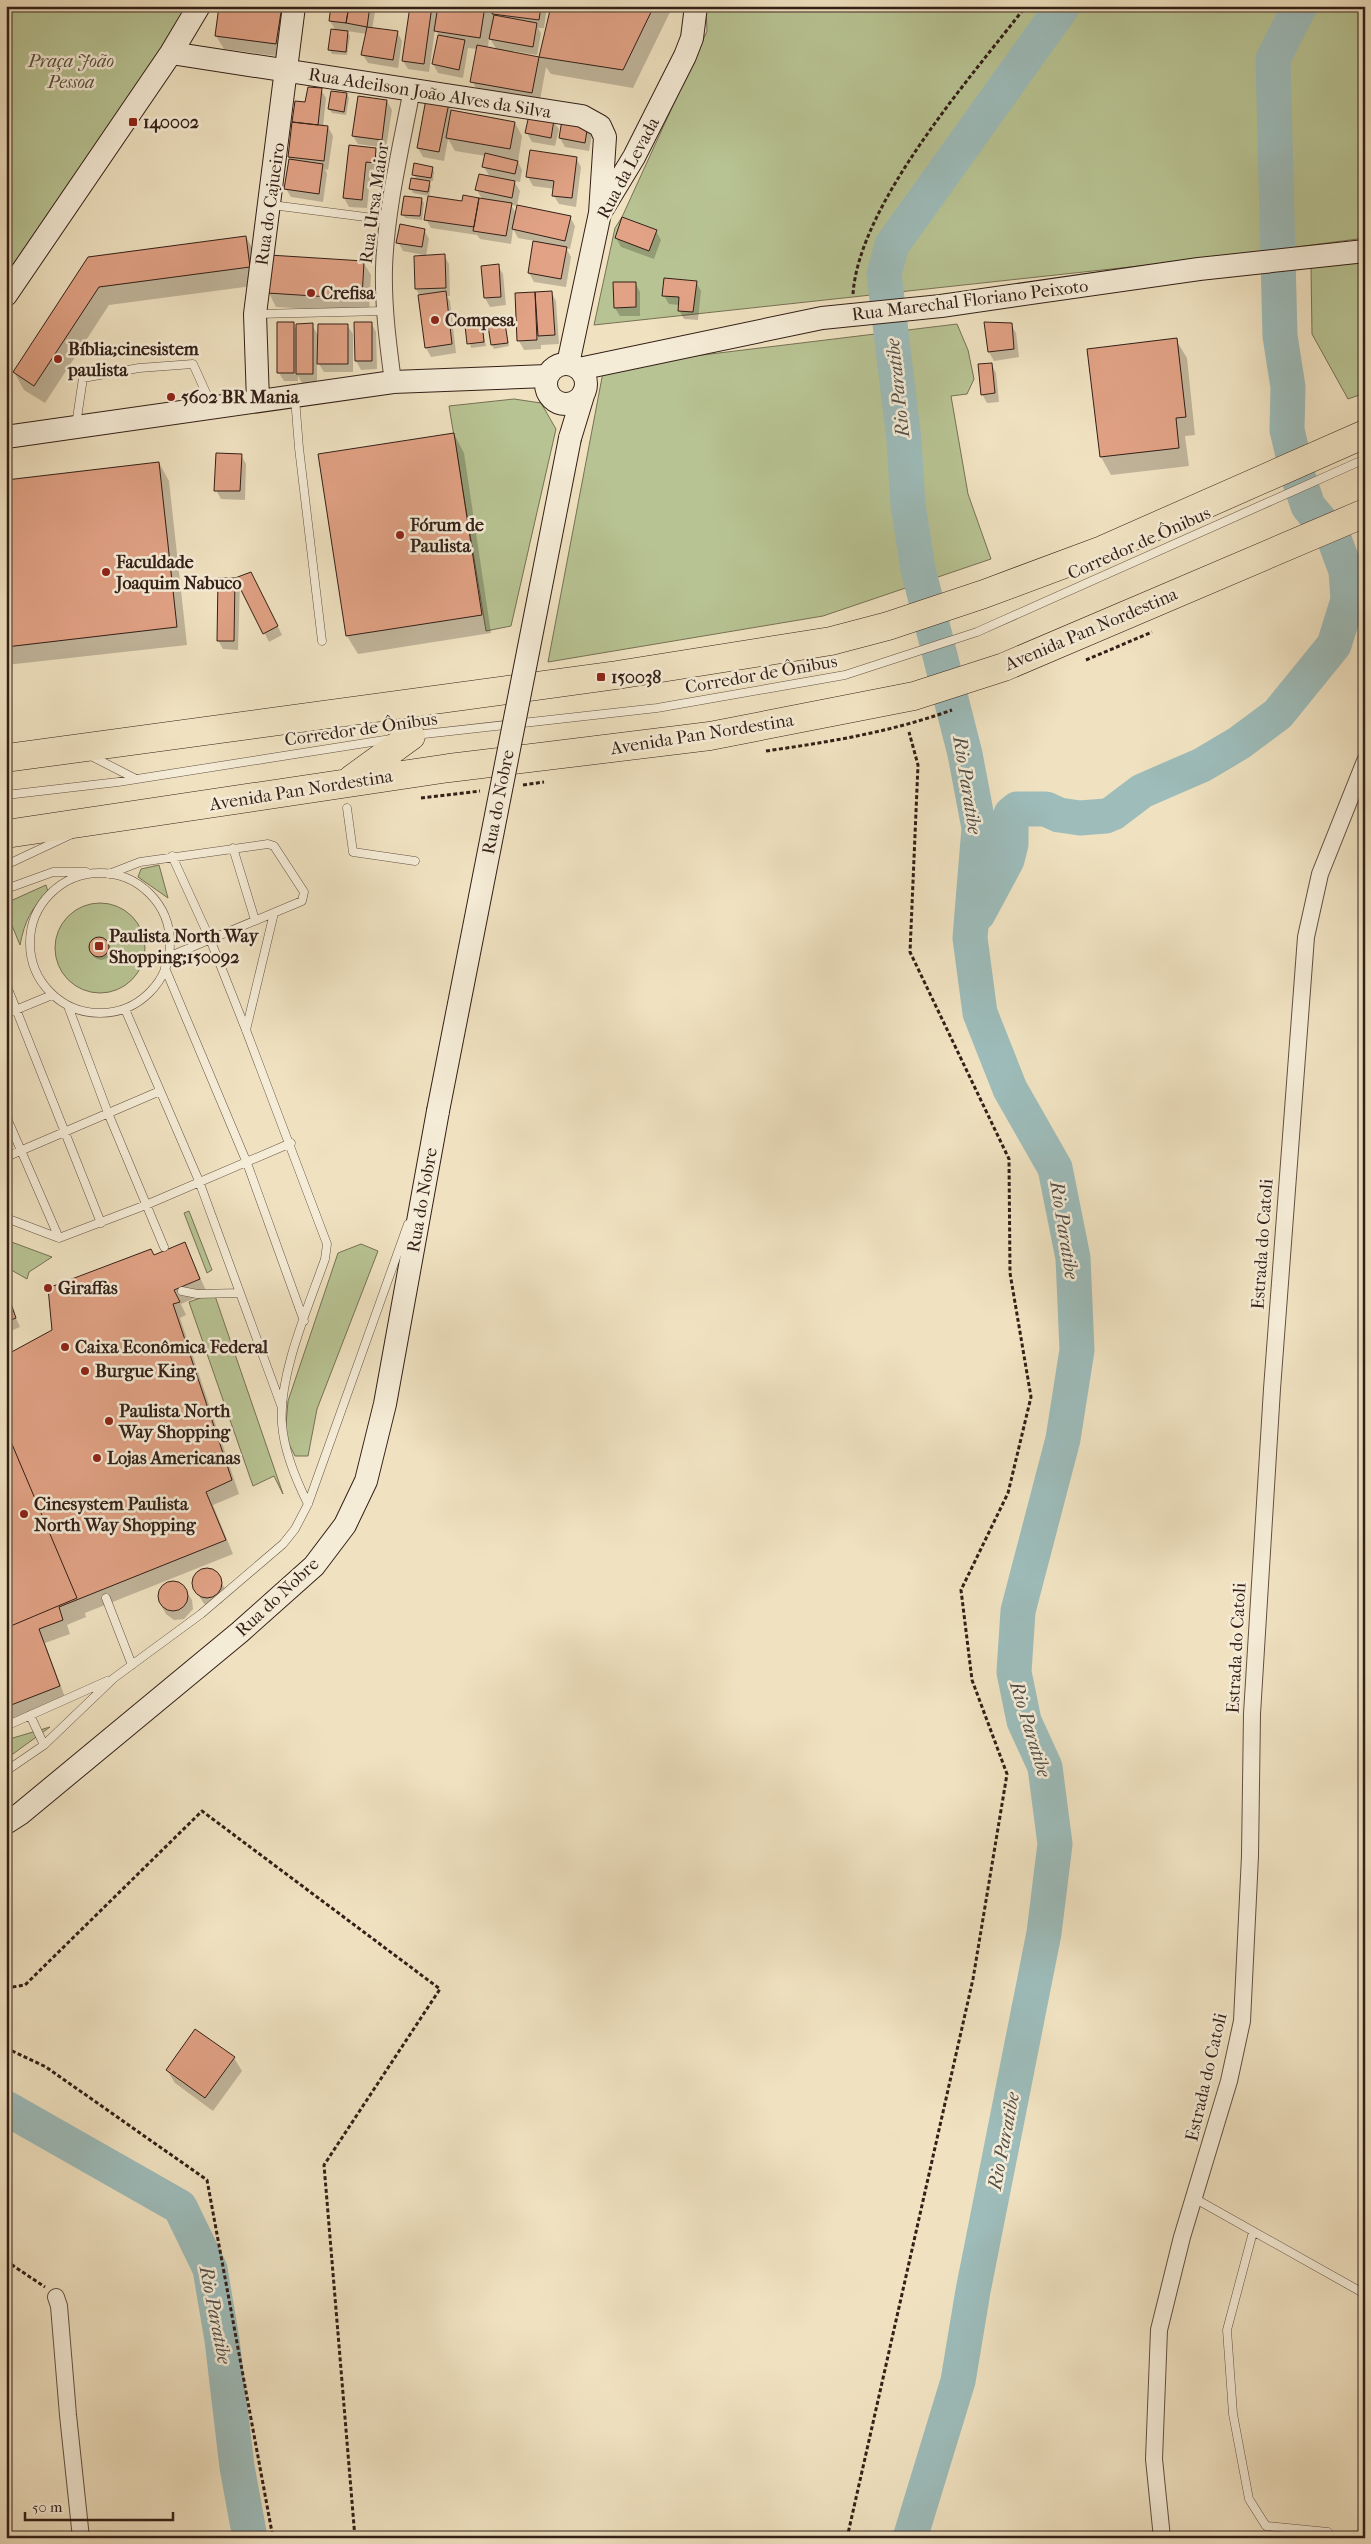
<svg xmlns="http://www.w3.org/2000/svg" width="1371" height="2544" font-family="'IM FELL French Canon',serif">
  <rect width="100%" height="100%" fill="#f0e2c1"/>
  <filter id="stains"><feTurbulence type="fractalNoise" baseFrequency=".004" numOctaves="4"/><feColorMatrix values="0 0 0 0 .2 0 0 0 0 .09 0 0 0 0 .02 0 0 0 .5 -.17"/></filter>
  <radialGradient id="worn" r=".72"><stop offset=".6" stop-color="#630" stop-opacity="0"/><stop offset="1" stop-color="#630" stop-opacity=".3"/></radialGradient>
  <path fill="#b8c393" stroke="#767155" d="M6,6H190L6,275Z
    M706,6H1365V238L1213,258L594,325L615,228L622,217L707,31Z
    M1365,262V393L1348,399L1312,334L1311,267Z
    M957,324L968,350L974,379L967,394L951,396L968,494L991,559L823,616L548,662L604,367Z
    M514,399L541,403L556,429L511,626L486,631L449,406Z
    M159,865L168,898L138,877L141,869Z
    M46,885L48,892C31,909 25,920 20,945L6,911V903Z
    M55 948a45 45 0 1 1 90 0a45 45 0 1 1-90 0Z
    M189,1211L212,1270L207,1273L184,1213Z
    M6,1240L52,1257L29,1272L27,1279L6,1267Z
    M361,1244L378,1251L317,1409L308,1456H295L285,1436L288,1401L338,1253Z
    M214,1293L283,1494L274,1476L253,1486L189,1302Z
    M50,1727L6,1759V1740Z"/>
  <path fill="#0003" fill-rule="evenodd" d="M245,6H291L284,57L224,49L216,36Z
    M332,6H376L372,29L397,32L402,41L398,68L368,63L363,55L367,34L347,31L350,36L347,55L332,54L330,50L336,31L330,21Z
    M411,6H490L494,13L495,6H547L544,28H538L541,33L537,55L513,51L512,53L540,58L552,6H673L633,88L551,74L546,67L539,106L480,95L472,81L478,49L468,48L463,78L438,73L433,64L439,36L435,29L429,72L408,69L403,61ZM489,37L497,50L488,48Z
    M321,90L326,98L323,127H328L333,136L328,170L325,169L327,174L323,202L291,197L286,189L289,157L306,104Z
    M347,94L349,98L346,115L332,113L329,109Z
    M387,101L392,110L386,148L358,144L353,136Z
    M448,104L452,111L515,123L522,136L518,162L522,170L520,182L514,181L520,191L517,206L511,205L516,213L570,217L575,226L570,249L566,248L571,257L566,287L534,282L529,273L535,241L518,238L513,229L511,244L480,239L477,235L431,228L426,219L429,196L413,193L411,189L417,180L414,175L432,168L434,172L433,181H428L431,186L429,197L463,202L482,199L477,190L490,177L484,167L486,156L455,151L448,139L444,161L423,157L418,148Z
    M553,121L559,129L555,146L532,142L527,133Z
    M587,125L592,134L589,151L565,147L560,138Z
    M350,147L375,149L380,158L379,171L371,170L367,208L349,207L344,198Z
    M576,158L581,167L576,207L559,204L554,196L555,189L533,186L528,177Z
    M421,199L424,203L422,220L405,218L403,214Z
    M424,230L429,239L426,256L444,255L449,264L450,296H447L450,301L456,353L431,357L426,348L420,296L416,289L424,255L403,251L398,242Z
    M656,231L661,240L654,259L621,247L616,238Z
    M246,237L256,255L260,285L109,305L45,403L24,390L14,372L89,258Z
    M363,262L371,275L369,312L276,307L269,293Z
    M498,266L503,274L506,305L490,307L485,298Z
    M696,282L701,291L698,320L684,319L679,310L680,305L669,304L664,296Z
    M635,283L640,292V316H620L615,308Z
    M551,292L556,301L559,344L541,345V349L524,350L519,341L516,294Z
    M293,323L297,331L312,325L319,337L347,325L353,334V372H324L317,361V383H302L298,376V381H284L279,373Z
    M355,323H371L376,332L377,369L361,370L356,361Z
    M481,324L486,346L471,348L466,326Z
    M505,324L509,346L494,349L492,345Z
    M1011,324L1016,333L1019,357L994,361L989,352Z
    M1176,340L1187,358L1195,435L1185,436L1189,466L1111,475L1101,457Z
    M991,364L996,373L999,402L987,403L982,394Z
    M454,434L464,453L491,633L358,654L347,636L320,456Z
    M241,455L246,464L245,500L221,499L216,490Z
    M159,463L169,481L187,645L6,665V481Z
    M235,579L237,584L256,582L282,635L269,642L240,584L238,650L223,649L218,640Z
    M91 950a10 10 0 1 1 20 0a10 10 0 1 1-20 0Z
    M185,1243L207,1293L181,1304L186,1315L180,1318L239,1494L213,1505L233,1554L85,1613L86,1617L67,1625L70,1634L45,1643L66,1700L6,1723V1357L53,1331L154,1256Z
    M8,1300L20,1327L6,1333V1301Z
    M205,1569L217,1574L226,1591L222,1603L212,1607L204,1604L193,1586L194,1577Z
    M167,1584H181L192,1600L193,1609L184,1619L174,1620L166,1614L161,1605V1590Z
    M234,2058L242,2071L213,2111L175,2083L167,2070Z"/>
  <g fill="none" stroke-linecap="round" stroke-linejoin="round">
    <path stroke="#9dbcba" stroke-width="35" d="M978,914L1007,860L1011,844V814L1017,809H1046L1059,815L1080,818L1106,816L1113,813L1142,791L1202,765L1239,743L1278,714L1334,645L1348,600L1346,571L1333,536L1308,506L1298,476L1287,430L1288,387L1280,336L1273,59L1300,6
      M6,2108L180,2207L210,2269L222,2340L237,2467L250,2538
      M910,2538L958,2381L973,2291L1044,1933L1055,1844L1045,1767L1024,1721L1014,1672L1018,1611L1063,1439L1077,1350L1073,1258L1055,1168L1010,1089L980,1013L970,938L979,828L965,754L918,569L908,505L904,440L884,274L892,245L1063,6"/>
  </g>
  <path fill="#e1a285" stroke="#331f17" d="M219,6H282L276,44L215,36Z
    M331,6H349L346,23L329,21Z
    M349,6H370L367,27L346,23Z
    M410,6H432L424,64L402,61Z
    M438,6H485L480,38L434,31Z
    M494,6H541L539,20L492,14Z
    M551,6H654L623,70L539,57Z
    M494,15L537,23L533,47L489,39Z
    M367,27L398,31L393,60L361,55Z
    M331,29L348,31L346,52L328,50Z
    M438,35L465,40L459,70L432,64Z
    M477,45L539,57L532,93L470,82Z
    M308,87L322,88L318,125L292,122L295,101L305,102Z
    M331,91L347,93L344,112L328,109Z
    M358,96L387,100L382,140L352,136Z
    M426,99L449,103L439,152L417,148Z
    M451,110L515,122L510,149L446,138Z
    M529,115L554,120L551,138L525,133Z
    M562,120L588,124L585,143L559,138Z
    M292,122L328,126L324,161L288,157Z
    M349,145L376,148L375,163L366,162L362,200L343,198Z
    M530,150L577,157L572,198L552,196L554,181L526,177Z
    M485,153L518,161L515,174L482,167Z
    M289,159L323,164L319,194L284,189Z
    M414,163L433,167L431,178L412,175Z
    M479,174L515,181L512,198L475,190Z
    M411,178L430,181L428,192L409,189Z
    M463,195L479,198L474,227L424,220L428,196L462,201Z
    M404,196L422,198L420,216L401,215Z
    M479,198L512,203L506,236L473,231Z
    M517,205L571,216L565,241L512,229Z
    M622,217L657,230L649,251L615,238Z
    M400,224L425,229L422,247L396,243Z
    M246,236L250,267L99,287L34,386L13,372L88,257Z
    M533,241L567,247L561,279L528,273Z
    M445,254L446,288L415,289L414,256Z
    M269,255L364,261L362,299L267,293Z
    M499,264L501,297L484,298L481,266Z
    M664,278L697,281L693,312L678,311L679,297L662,296Z
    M613,282H636V307L614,308Z
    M446,291L452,344L425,348L418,295Z
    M552,291L555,335L538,336L535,292Z
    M535,292L537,340L517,341L515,293Z
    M277,322H294V373H277Z
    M354,322H372V361H355Z
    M482,322L484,342L467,344L465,325Z
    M984,322L1012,323L1014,349L988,352Z
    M313,323V374H296V324Z
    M505,323L508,343L491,345L488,326Z
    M318,324H348V364H317Z
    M1177,338L1186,417L1176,418L1179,448L1100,457L1087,349Z
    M992,363L995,393L981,395L978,364Z
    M454,433L482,615L346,636L318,454Z
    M216,453L242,454L240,491H214Z
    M159,462L177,627L6,647V480Z
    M251,572L278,626L263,634L235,578Z
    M218,578H235L234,641H217Z
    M89 947a10 10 0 1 1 20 0a10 10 0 1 1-20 0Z
    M185,1242L200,1279L174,1290L180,1302L173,1304L232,1480L206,1492L226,1540L59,1607L63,1620L39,1629L60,1686L6,1707V1355L52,1330L48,1288L151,1249L154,1255Z
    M9,1298L16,1318L6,1322V1299Z
    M6,1430L77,1598L6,1628Z
    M192 1583a15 15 0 1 1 30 0a15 15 0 1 1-30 0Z
    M158 1596a15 15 0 1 1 30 0a15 15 0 1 1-30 0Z
    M195,2029L235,2057L205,2098L166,2070Z"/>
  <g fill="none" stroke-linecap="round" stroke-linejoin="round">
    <g stroke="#625042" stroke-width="9">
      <path id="lane" d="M272,205L389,220
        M257,314L384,311
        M295,398L299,448L322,641
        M76,425L83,378L139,368L193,364L212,406
        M415,735L657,708L845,675L977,632L1365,459
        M91,756L136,779
        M6,795L118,782L391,739
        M347,808L353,852L415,861
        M233,848L255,920
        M172,856L210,939L246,1030L327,1244L325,1259C309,1305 278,1376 282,1424C284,1452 296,1480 308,1504
        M6,865L70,835
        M30 943a70 70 0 1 1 140 0a70 70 0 1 1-140 0Z
        M109,874L140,862L268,844L274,846L304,892L302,901L168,957
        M6,889L53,872H86
        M165,968L247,1163L304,1321
        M6,984L101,1223
        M68,1006L108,1113L164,1247
        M125,1009L199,1181L281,1405
        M6,1014L52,995
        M246,1030L274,913
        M6,1116L59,1238
        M6,1157L160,1091
        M6,1218L59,1238L146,1205L291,1143
        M182,1291L197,1294L240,1293
        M106,1598L132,1665
        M30,1715L44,1745
        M6,1726L107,1681
        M6,1771L44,1745L114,1678L201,1614L283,1544L295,1529L308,1504L408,1224
        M1194,2198L1365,2294
        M1253,2232L1227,2330L1233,2414L1249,2499L1266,2526L1328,2532"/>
    </g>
    <g stroke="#625042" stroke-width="18">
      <path id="street" d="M393,382C388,344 383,306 384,268C386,208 401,148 412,89
        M56,2297L59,2306L68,2415L81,2538
        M1162,2538L1154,2459L1159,2330L1182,2237L1229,2081L1242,2021L1250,1856L1252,1714L1272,1389L1306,937L1320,874L1365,761"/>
    </g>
    <g stroke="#331f17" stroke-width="24">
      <path id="secondary" d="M171,53L582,116L600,126L605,137L600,213
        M6,295L171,53L199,6
        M568,364L600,213L634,157L685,56L692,38L696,6
        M546 384a20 20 0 1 1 40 0a20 20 0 1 1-40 0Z
        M579,369L822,318L941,306L1199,269L1365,251
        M258,401L255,314L294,6
        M6,437L393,382L547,376
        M570,438L584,392
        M6,1823L20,1814L240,1632L314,1566L345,1525L366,1481L385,1404L438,1111"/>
    </g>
    <g stroke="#331f17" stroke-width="29">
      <path id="highway" d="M6,758L617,675L831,641L888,626L984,594L1102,550L1365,434
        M352,779L411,736
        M6,834L449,768L710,736L914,696L1004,667L1365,513"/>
    </g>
    <path stroke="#331f17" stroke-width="3" stroke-dasharray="4 2.5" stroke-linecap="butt" d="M853,294C859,204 971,77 1026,6
      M1086,660L1152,632
      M766,751C829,742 891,732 952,710
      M523,785L544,782
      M421,798L480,791
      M6,1988L25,1985L202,1811L440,1989L324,2165L355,2538
      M6,2048L46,2067L207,2180L273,2538
      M6,2261L45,2287
      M847,2538L973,1979L1007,1774L972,1680L961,1590L1008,1493L1031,1397L1010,1273L1009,1159L910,952L918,765L909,732"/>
    <use href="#lane" stroke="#f5ecd7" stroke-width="8"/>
    <use href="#street" stroke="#f5ecd7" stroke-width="16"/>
    <use href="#secondary" stroke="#f5ecd7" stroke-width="22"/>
    <use href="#highway" stroke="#f0e2c1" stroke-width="28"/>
    <g stroke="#331f17" stroke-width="24" stroke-linecap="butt">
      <path id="secondary-bridge" d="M438,1111L570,438"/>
    </g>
    <use href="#secondary-bridge" stroke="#f5ecd7" stroke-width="22"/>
  </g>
  <g fill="#8f2418" stroke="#f5ecd7" stroke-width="2">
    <rect x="128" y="117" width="10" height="10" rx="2.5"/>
    <circle cx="311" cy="293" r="5"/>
    <circle cx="435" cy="320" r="5"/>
    <circle cx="58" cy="359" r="5"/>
    <circle cx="171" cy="397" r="5"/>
    <circle cx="400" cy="535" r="5"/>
    <circle cx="106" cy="572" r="5"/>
    <rect x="596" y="672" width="10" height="10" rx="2.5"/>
    <rect x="94" y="941" width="10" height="10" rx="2.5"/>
    <circle cx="48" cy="1288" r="5"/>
    <circle cx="65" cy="1347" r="5"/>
    <circle cx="85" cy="1371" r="5"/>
    <circle cx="109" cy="1421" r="5"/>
    <circle cx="97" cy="1458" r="5"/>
    <circle cx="24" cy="1514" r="5"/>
  </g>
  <g text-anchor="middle" stroke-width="5" stroke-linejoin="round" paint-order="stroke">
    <g font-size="18" font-style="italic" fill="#5b503c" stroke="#f5ecd7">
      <text x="71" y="67">Praça João<tspan x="71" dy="21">Pessoa</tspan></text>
    </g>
    <g font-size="18" fill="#331f17" stroke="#f5ecd7">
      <text transform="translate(430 93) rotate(9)" y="6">Rua Adeilson João Alves da Silva</text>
      <text transform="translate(628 168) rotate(-62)" y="6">Rua da Levada</text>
      <text transform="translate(374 203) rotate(-82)" y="6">Rua Ursa Maior</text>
      <text transform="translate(270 204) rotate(-82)" y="6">Rua do Cajueiro</text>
      <text transform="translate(970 300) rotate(-7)" y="6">Rua Marechal Floriano Peixoto</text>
      <text transform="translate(1139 543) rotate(-24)" y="6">Corredor de Ônibus</text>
      <text transform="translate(1091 629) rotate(-23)" y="6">Avenida Pan Nordestina</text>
      <text transform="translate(761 674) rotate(-10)" y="6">Corredor de Ônibus</text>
      <text transform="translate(361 729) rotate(-8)" y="6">Corredor de Ônibus</text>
      <text transform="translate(702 734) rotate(-9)" y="6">Avenida Pan Nordestina</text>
      <text transform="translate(301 790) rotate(-9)" y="6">Avenida Pan Nordestina</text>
      <text transform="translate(498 802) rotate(-79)" y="6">Rua do Nobre</text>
      <text transform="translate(422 1200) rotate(-80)" y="6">Rua do Nobre</text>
      <text transform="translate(1262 1244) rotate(-86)" y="6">Estrada do Catoli</text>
      <text transform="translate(277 1597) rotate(-43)" y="6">Rua do Nobre</text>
      <text transform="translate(1236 1648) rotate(-87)" y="6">Estrada do Catoli</text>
      <text transform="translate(1206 2077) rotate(-77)" y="6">Estrada do Catoli</text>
    </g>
    <g font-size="18" font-weight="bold" fill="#331f17" stroke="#f5ecd7" text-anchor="start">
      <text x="143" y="128">140002</text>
      <text x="321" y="299">Crefisa</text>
      <text x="445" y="326">Compesa</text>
      <text x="68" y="355">Bíblia;cinesistem<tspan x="68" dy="21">paulista</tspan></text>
      <text x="181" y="403">5602 BR Mania</text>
      <text x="410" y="531">Fórum de<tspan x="410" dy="21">Paulista</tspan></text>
      <text x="116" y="568">Faculdade<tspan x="116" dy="21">Joaquim Nabuco</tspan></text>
      <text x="611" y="683">150038</text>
      <text x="109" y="942">Paulista North Way<tspan x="109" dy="21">Shopping;150092</tspan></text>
      <text x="58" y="1294">Giraffas</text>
      <text x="75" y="1353">Caixa Econômica Federal</text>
      <text x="95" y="1377">Burgue King</text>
      <text x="119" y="1417">Paulista North<tspan x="119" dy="21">Way Shopping</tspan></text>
      <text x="107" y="1464">Lojas Americanas</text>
      <text x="34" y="1510">Cinesystem Paulista<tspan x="34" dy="21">North Way Shopping</tspan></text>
    </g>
    <g font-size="19" font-style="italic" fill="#534e48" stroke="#f5ecd7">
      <text transform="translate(897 388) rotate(-96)" y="7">Rio Paratibe</text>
      <text transform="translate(968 785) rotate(81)" y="7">Rio Paratibe</text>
      <text transform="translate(1065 1230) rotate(81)" y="7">Rio Paratibe</text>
      <text transform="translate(1031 1729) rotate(73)" y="7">Rio Paratibe</text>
      <text transform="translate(1003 2141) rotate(-79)" y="7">Rio Paratibe</text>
      <text transform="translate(216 2315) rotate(79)" y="7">Rio Paratibe</text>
    </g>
  </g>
  <rect width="1371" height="2544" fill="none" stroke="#f0e2c1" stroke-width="25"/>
  <rect x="8" y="8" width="1356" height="2529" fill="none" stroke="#331f17" stroke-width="2.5"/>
  <rect x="12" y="12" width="1346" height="2519" fill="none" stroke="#331f17"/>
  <path d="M25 2512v8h148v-8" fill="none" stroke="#331f17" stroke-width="2.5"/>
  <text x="32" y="2512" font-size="15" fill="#331f17" stroke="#f5ecd7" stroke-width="4" paint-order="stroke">50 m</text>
  <rect width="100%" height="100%" filter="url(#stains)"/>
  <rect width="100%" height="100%" fill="url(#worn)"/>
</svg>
